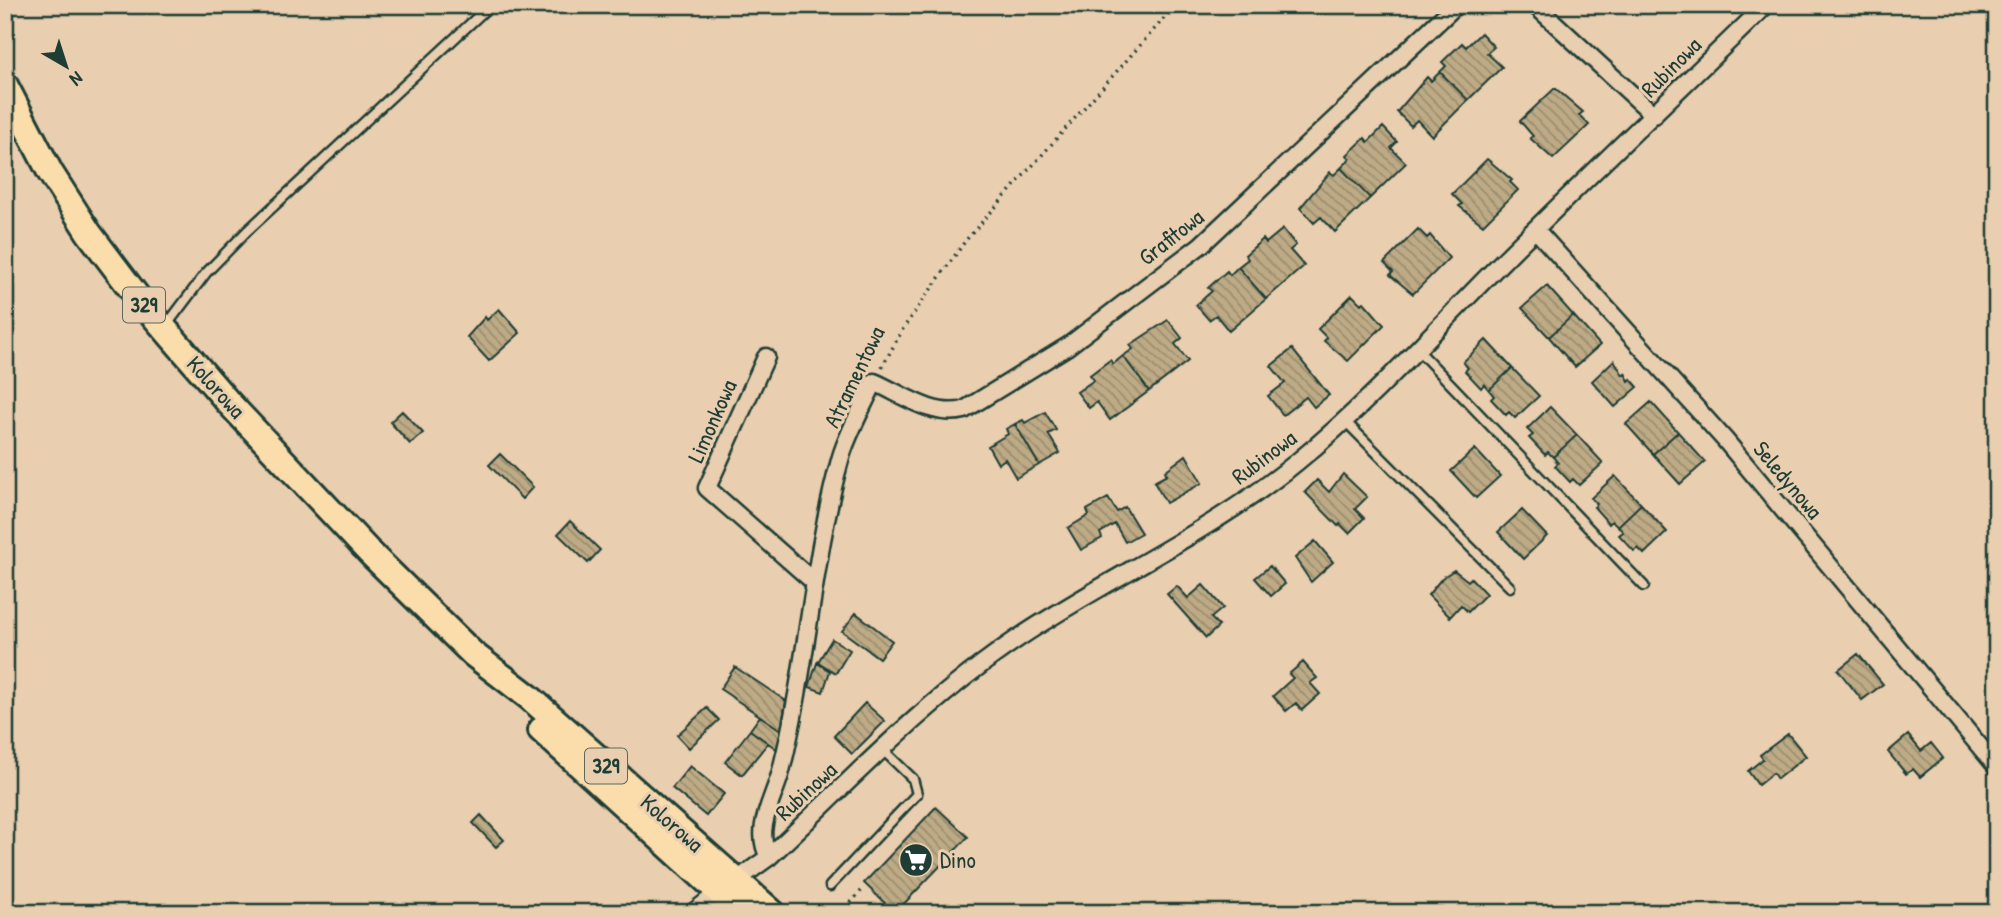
<svg xmlns="http://www.w3.org/2000/svg" width="2002" height="918" font-family="'Patrick Hand',sans-serif">
  <defs>
    <pattern id="building-back-hatch" width="6" height="6" patternUnits="userSpaceOnUse" patternTransform="scale(1.75)"><rect width="6" height="6" fill="#beab86"/><path d="M-1 5l2 2M0 0l6 6M5-1l2 2" fill="none" stroke="#9a8c6e"/></pattern>
  </defs>
  <rect width="100%" height="100%" fill="#e9ceb0"/>
  <filter id="ink" filterUnits="userSpaceOnUse"><feTurbulence type="fractalNoise" baseFrequency=".0143" numOctaves="2"/><feDisplacementMap in="SourceGraphic" scale="14" xChannelSelector="R" yChannelSelector="G"/><feConvolveMatrix kernelMatrix="1 2 1 2 8 2 1 2 1" color-interpolation-filters="sRGB"/></filter>
  <g filter="url(#ink)">
    <path fill="url(#building-back-hatch)" stroke="#1f3d34" stroke-width="2" d="M1481,33L1494,47L1487,53L1502,67L1468,100L1440,72L1446,66L1442,62L1462,43L1466,47Z
      M1440,72L1468,100L1432,136L1417,120L1411,126L1397,112L1427,77L1431,81Z
      M1555,88L1583,112L1579,115L1589,125L1553,159L1530,138L1533,136L1520,121Z
      M1383,127L1397,142L1391,148L1406,163L1370,198L1341,168L1350,159L1347,155L1365,138L1368,142Z
      M1487,159L1512,180L1510,182L1518,190L1483,225L1459,206L1462,204L1452,194Z
      M1341,168L1370,198L1335,232L1321,217L1314,223L1300,208L1330,172L1334,175Z
      M1283,229L1296,245L1290,250L1304,266L1266,299L1238,267L1248,259L1245,255L1263,239L1266,243Z
      M1418,229L1427,238L1430,235L1449,258L1413,294L1390,275L1393,272L1384,263Z
      M1238,267L1266,299L1229,331L1216,315L1209,320L1196,305L1212,291L1208,288L1227,271L1230,275Z
      M1547,286L1573,315L1549,337L1522,308Z
      M1352,295L1361,304L1364,302L1384,325L1348,361L1324,341L1327,338L1318,329Z
      M499,309L520,333L489,361L467,337L485,317L487,320Z
      M1573,315L1600,345L1575,367L1549,337Z
      M1168,320L1182,338L1175,344L1188,361L1149,391L1123,356L1133,349L1130,345Z
      M1486,340L1512,368L1489,390L1484,384L1481,388L1465,371L1468,368L1463,362Z
      M1292,349L1329,395L1314,407L1306,397L1283,415L1268,396L1285,383L1271,366Z
      M1123,356L1149,391L1110,420L1097,402L1089,408L1077,392L1094,380L1090,375L1110,360L1113,364Z
      M1614,360L1623,375L1625,373L1629,381L1631,379L1638,387L1615,407L1592,381Z
      M1512,368L1539,396L1515,418L1509,412L1506,415L1491,399L1494,396L1489,390Z
      M1651,402L1678,432L1653,454L1626,424Z
      M1550,407L1577,435L1553,457L1548,452L1545,455L1529,438L1533,435L1527,429Z
      M402,411L423,433L410,444L390,422Z
      M1045,412L1056,430L1048,434L1060,453L1039,465L1015,424L1023,420L1025,423Z
      M1015,424L1039,465L1016,478L1005,459L998,464L988,446L1008,434L1006,429Z
      M1678,432L1705,462L1680,484L1653,454Z
      M1577,435L1603,463L1579,485L1573,479L1570,482L1555,466L1558,463L1553,457Z
      M1475,449L1500,476L1476,498L1451,471Z
      M500,454L533,487L522,499L489,465Z
      M1186,455L1202,483L1166,503L1154,482L1167,475L1165,471Z
      M1343,474L1367,497L1355,509L1364,518L1349,533L1340,524L1338,526L1305,492L1317,480L1329,492Z
      M1615,476L1641,504L1618,526L1612,521L1609,524L1594,507L1597,504L1591,498Z
      M1108,498L1117,512L1125,507L1141,533L1125,542L1115,524L1100,533L1102,538L1081,550L1068,528L1089,515L1087,510Z
      M1641,504L1667,532L1644,554L1638,548L1634,551L1619,535L1623,532L1618,526Z
      M1522,510L1547,536L1523,559L1498,532Z
      M570,521L600,550L588,563L558,534Z
      M1315,541L1333,562L1311,582L1295,558Z
      M1270,566L1285,584L1271,596L1255,578Z
      M1454,570L1468,581L1471,578L1486,594L1468,612L1461,605L1450,617L1428,595L1442,578Z
      M1203,585L1223,608L1211,618L1219,626L1206,638L1167,594L1177,586L1188,598Z
      M856,613L892,641L879,658L842,631Z
      M832,639L850,650L836,673L818,662Z
      M1858,654L1883,684L1862,700L1838,670Z
      M1303,662L1317,678L1310,683L1320,694L1302,710L1296,703L1286,711L1273,696L1293,678L1289,674Z
      M817,663L830,671L823,692L809,687Z
      M735,667L786,701L781,730L720,689Z
      M865,703L885,721L852,754L834,736Z
      M707,708L719,720L689,748L677,735Z
      M760,716L781,730L778,750L750,730Z
      M750,730L768,743L742,775L725,762Z
      M1788,734L1806,756L1777,779L1773,773L1758,785L1748,771L1763,759L1760,755Z
      M1908,735L1921,751L1931,743L1943,758L1920,777L1913,769L1906,774L1888,752Z
      M690,766L724,794L706,816L672,788Z
      M936,807L968,837L895,913L864,883Z
      M481,815L504,840L496,847L473,823Z"/>
    <g fill="none" stroke-linecap="round" stroke-linejoin="round">
      <g stroke="#1f3d34" stroke-width="13">
        <path id="service" d="M166,326L206,273L247,231L485,10
          M1417,349L1644,586
          M1345,421L1510,587
          M830,886L917,794L913,779L883,750"/>
      </g>
      <g stroke="#1f3d34" stroke-width="21">
        <path id="minor" d="M1535,5L1654,115
          M1536,230L1725,440L1997,767
          M766,357L707,488L814,582
          M769,857C753,829 774,799 781,771C807,668 812,562 840,460C847,434 863,407 874,382C902,394 933,418 964,410L1068,346L1201,245L1456,5
          M737,880L769,857C849,782 926,700 1017,639C1109,577 1212,532 1297,462C1372,401 1437,327 1505,259C1591,173 1679,90 1766,5"/>
      </g>
      <g stroke="#1f3d34" stroke-width="24">
        <path id="tertiary" d="M695,913L730,885"/>
      </g>
      <g stroke="#1f3d34" stroke-width="30">
        <path id="primary" d="M5,85L50,172L89,233L139,299L228,402L370,553L473,654L529,697L773,913
          M541,730L742,913"/>
      </g>
      <path stroke="#1f3d34" stroke-width="3.5" stroke-dasharray="2 5" stroke-linecap="butt" d="M882,367L904,327L966,240L1176,5
        M841,913L862,890"/>
      <use href="#service" stroke="#e9ceb0" stroke-width="8"/>
      <use href="#minor" stroke="#e9ceb0" stroke-width="16"/>
      <use href="#tertiary" stroke="#e9ceb0" stroke-width="19"/>
      <use href="#primary" stroke="#fbddab" stroke-width="24"/>
    </g>
  </g>
  <defs>
    <g id="supermarket-disc" transform="scale(1.75)"><circle r="9.5" fill="#1f3d34" stroke="#e9ceb0"/><path d="M-6-5.5h2.5l.6 2H6L4.5 2H-2.5L-4.4-4H-6ZM-1.5 3.2a1.3 1.3 0 1 0 .1 0ZM3 3.2a1.3 1.3 0 1 0 .1 0Z" fill="#fff"/></g>
  </defs>
  <g fill-rule="evenodd">
    <use href="#supermarket-disc" x="916" y="860"/>
  </g>
  <g text-anchor="middle" stroke-width="6" stroke-linejoin="round" paint-order="stroke">
    <g fill="#e9ceb0" stroke="#5c6859" stroke-width="2">
      <rect x="123" y="287.5" width="42" height="35" rx="5"/>
      <rect x="585" y="748.5" width="42" height="35" rx="5"/>
    </g>
    <g font-size="21" font-weight="bold" fill="#1f3d34">
      <text x="144" y="312">329</text>
      <text x="606" y="773">329</text>
    </g>
    <g font-size="23" fill="#1f3d34" stroke="#e9ceb0">
      <text transform="translate(1671 67) rotate(-45)" y="8">Rubinowa</text>
      <text transform="translate(1171 237) rotate(-38)" y="8">Grafitowa</text>
      <text transform="translate(854 377) rotate(-64)" y="8">Atramentowa</text>
      <text transform="translate(216 387) rotate(48)" y="8">Kolorowa</text>
      <text transform="translate(712 421) rotate(-66)" y="8">Limonkowa</text>
      <text transform="translate(1264 457) rotate(-37)" y="8">Rubinowa</text>
      <text transform="translate(1788 480) rotate(50)" y="8">Seledynowa</text>
      <text transform="translate(806 791) rotate(-43)" y="8">Rubinowa</text>
      <text transform="translate(672 823) rotate(41)" y="8">Kolorowa</text>
    </g>
    <g font-size="23" fill="#1f3d34" stroke="#e9ceb0" text-anchor="start">
      <text x="940" y="868">Dino</text>
    </g>
  </g>
  <rect width="2002" height="918" fill="none" stroke="#e9ceb0" stroke-width="28"/>
  <rect x="14" y="14" width="1974" height="890" fill="none" stroke="#1f3d34" stroke-width="2.5" filter="url(#ink)"/>
  <g transform="translate(66 66) rotate(141)" stroke="#e9ceb0" stroke-width="5" paint-order="stroke">
  <path d="M0-5L12 26L0 18L-12 26Z" fill="#1f3d34"/>
  <text y="-10" font-size="19" font-weight="bold" text-anchor="middle" fill="#1f3d34">N</text>
  </g>
</svg>
